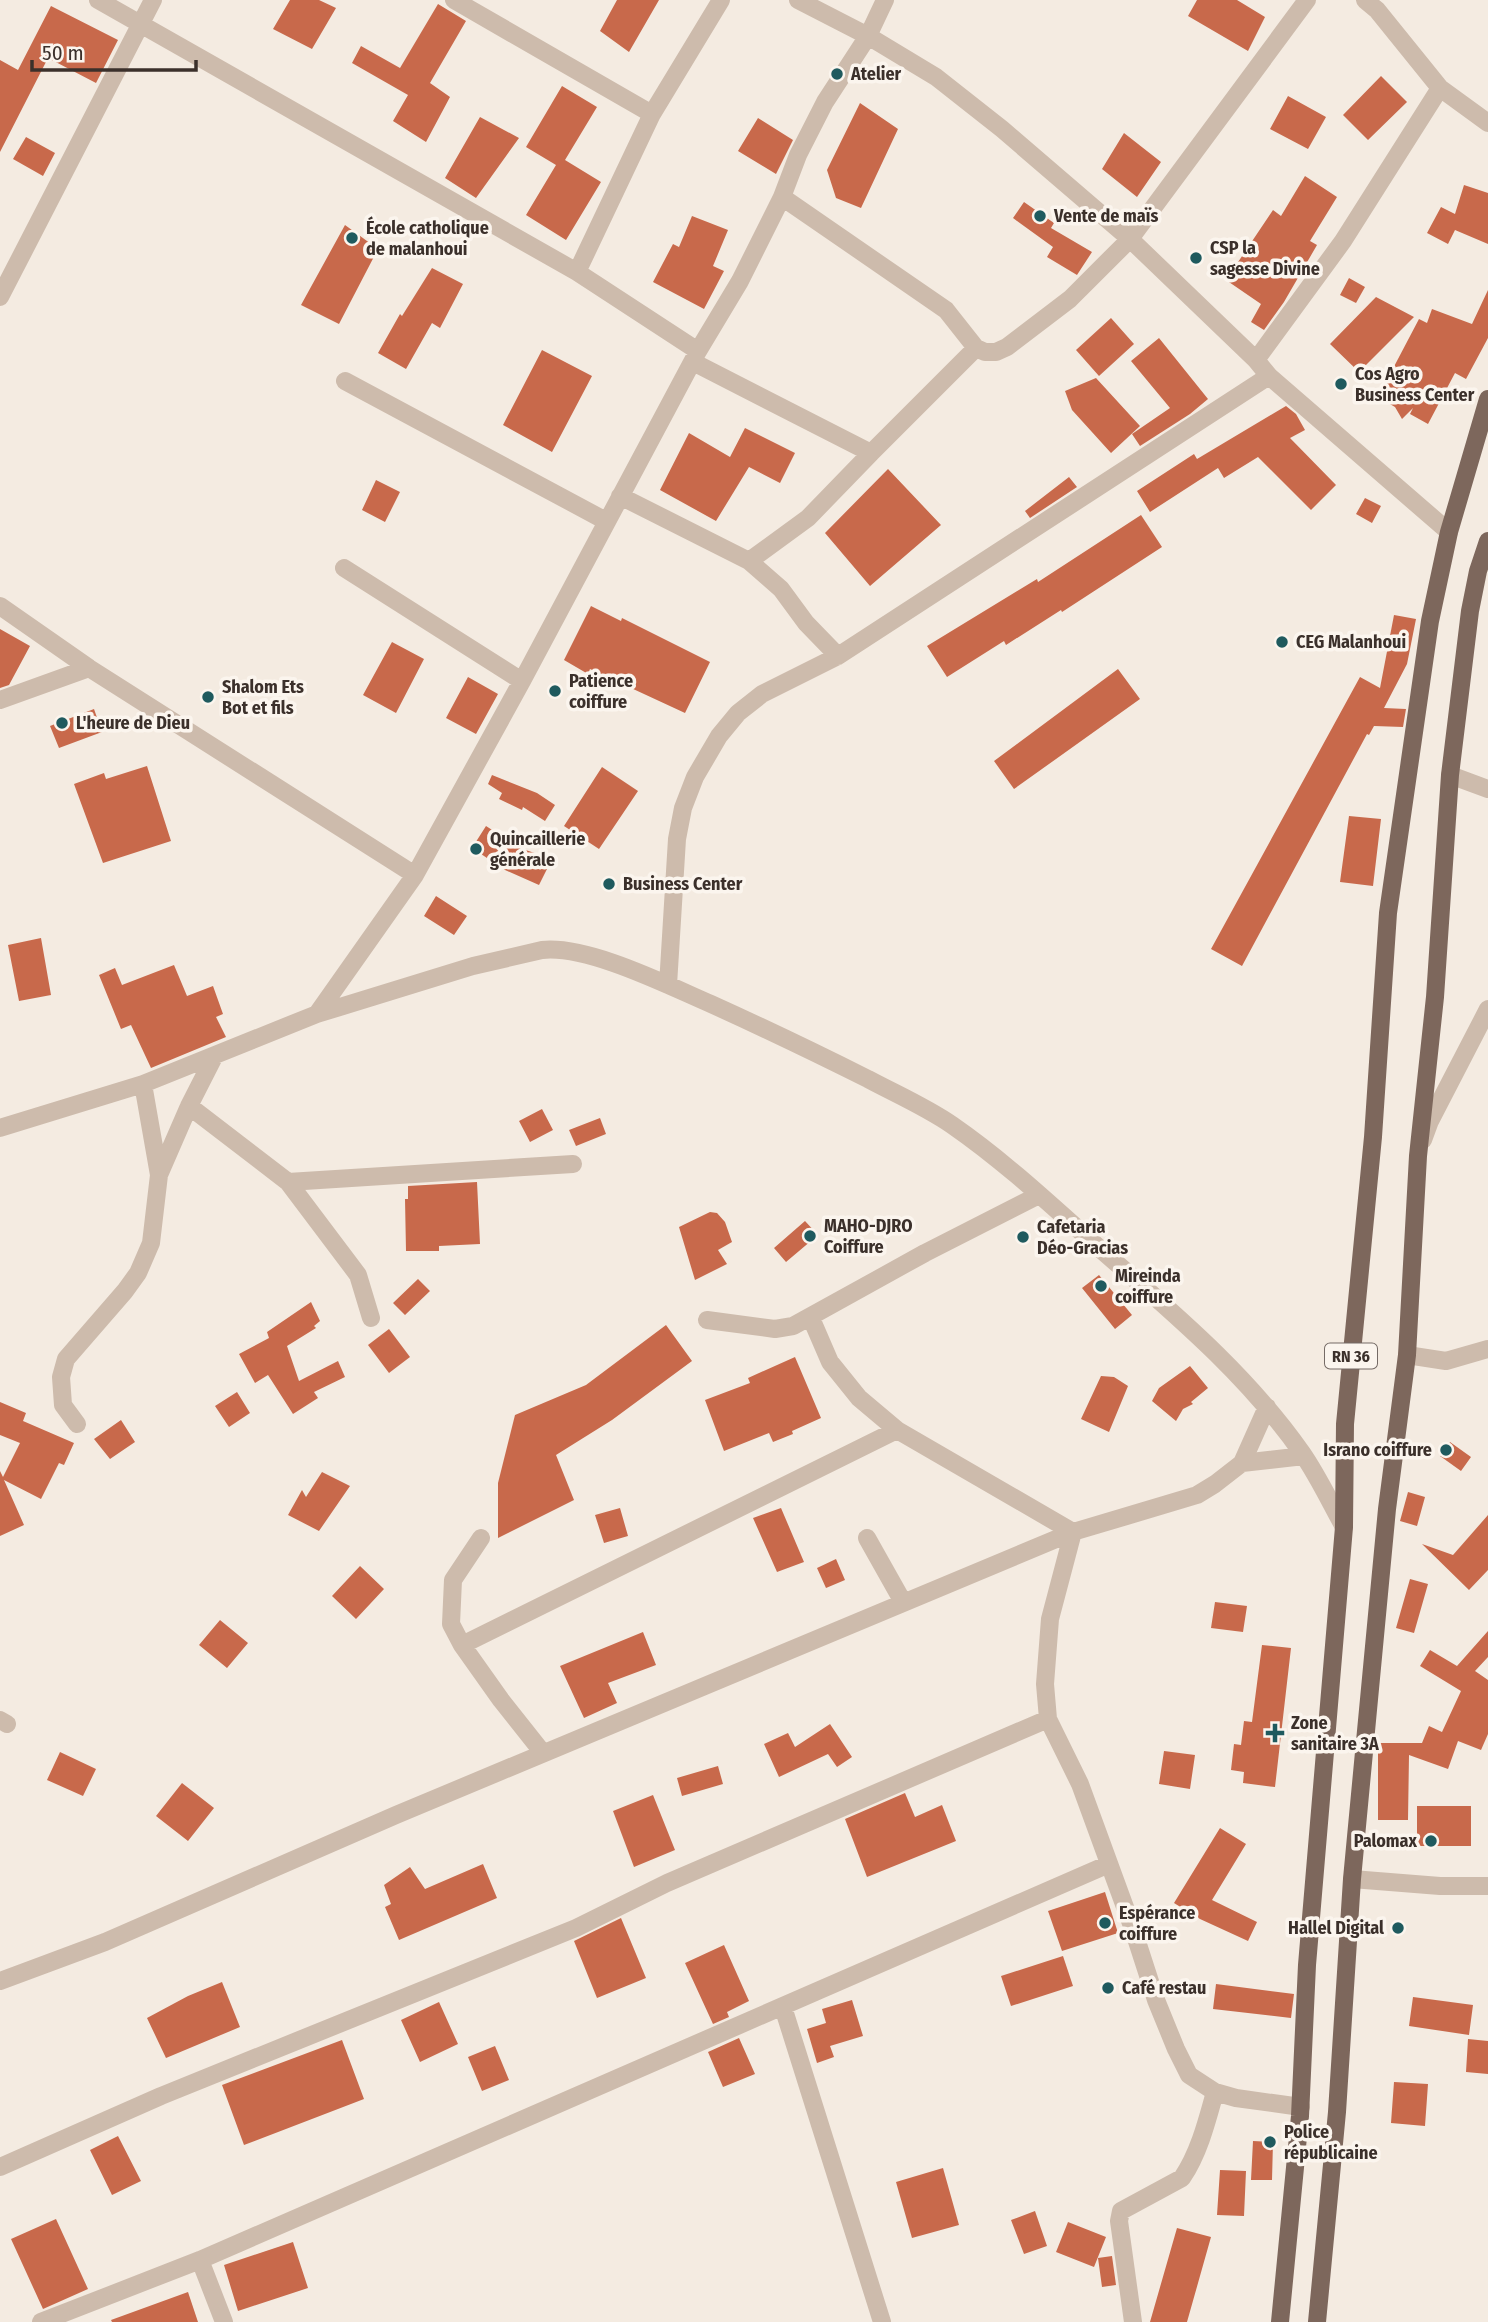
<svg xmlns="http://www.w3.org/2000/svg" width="1488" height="2322" font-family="'Fira Sans Condensed',sans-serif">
  <rect width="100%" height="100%" fill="#f4ebe1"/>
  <path fill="#c8694b" d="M290,0H319L336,8L312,49L273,29Z
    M617,0H659L629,52L600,31Z
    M1197,0H1237L1265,17L1248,51L1188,16Z
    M438,4L466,21L430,83L450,97L426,142L393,121L408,95L352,63L361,46L400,68Z
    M51,6L118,40L96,83L48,58L0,152V60L18,70Z
    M1381,76L1407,102L1368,140L1343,115Z
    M562,86L597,107L565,160L601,182L566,240L526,215L556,165L526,147Z
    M1288,96L1326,117L1308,149L1270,129Z
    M860,103L898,129L861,208L836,198L827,170Z
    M480,117L519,138L476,198L445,178Z
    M758,118L793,140L776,174L738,151Z
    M1124,133L1161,162L1137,197L1102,169Z
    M26,137L55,153L43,176L13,159Z
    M1305,176L1337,197L1310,241L1317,245L1284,302L1264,330L1251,322L1261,304L1226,280L1273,210L1281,216Z
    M1464,185L1488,193V244L1455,230L1448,244L1427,233L1441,207L1455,214Z
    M1024,202L1054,223L1051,228L1092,252L1077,275L1047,257L1053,247L1013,218Z
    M692,216L728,230L713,266L724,271L704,309L653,282L673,244L679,247Z
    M345,225L378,249L339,324L301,305Z
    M432,268L463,284L440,328L432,323L406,369L378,353L400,314L402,316Z
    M1349,278L1365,287L1356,303L1340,295Z
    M1488,290V338L1466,379L1455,373L1428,424L1410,414L1413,408L1402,419L1395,407L1378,397L1419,319L1427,323L1432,309L1472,324Z
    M1376,297L1414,317L1359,372L1330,344Z
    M1111,318L1134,344L1099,376L1076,350Z
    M1159,338L1208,399L1190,414L1140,446L1132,434L1170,408L1131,361Z
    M542,350L592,376L552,452L503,425Z
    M1096,378L1140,426L1111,453L1072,410L1065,391Z
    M1286,406L1296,414L1305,430L1290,438L1336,485L1311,510L1258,457L1224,478L1218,468L1150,512L1137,491L1194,454L1197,459Z
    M745,428L795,453L780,483L749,467L716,521L660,490L689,433L730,457Z
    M888,469L941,525L870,586L825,533Z
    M1069,477L1077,487L1030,518L1025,511Z
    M376,480L400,492L385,522L362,510Z
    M1365,498L1381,506L1372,523L1356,514Z
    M1141,515L1162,547L1062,612L1061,610L1006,645L1004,641L947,677L927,646L1037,579L1038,582Z
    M591,606L621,621L622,618L710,662L685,713L590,669L588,674L564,660Z
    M1394,615L1416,619L1407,664L1384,708L1406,709L1403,727L1374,726L1369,735L1367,734L1242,966L1211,949L1360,677L1380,688Z
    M0,629L30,646L9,685L0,688Z
    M392,642L424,659L396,713L363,695Z
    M1118,669L1140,699L1014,789L994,761Z
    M468,677L498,694L476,734L446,718Z
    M94,709L102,732L59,748L50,726Z
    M147,766L171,841L103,863L74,784L104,773L106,779Z
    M602,767L638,791L599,849L564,826Z
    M492,775L537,793L555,805L545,821L523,807L522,810L499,799L502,793L488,784Z
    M1349,816L1381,819L1373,886L1340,882Z
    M486,826L520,848L552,859L539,885L505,870L472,848Z
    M436,896L467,916L454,935L424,916Z
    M41,938L51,995L19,1001L8,945Z
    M174,965L187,996L213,986L223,1014L216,1017L226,1037L151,1068L131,1025L121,1029L99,975L115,968L122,985Z
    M542,1109L553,1130L530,1142L519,1121Z
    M600,1118L606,1134L576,1146L569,1130Z
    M477,1182L480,1244L439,1246V1251H406L405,1199H408V1186Z
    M710,1212L717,1213L725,1222L732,1242L718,1250L727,1264L695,1280L679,1227Z
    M805,1221L818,1235L786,1262L774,1248Z
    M1099,1275L1132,1315L1115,1329L1082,1288Z
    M418,1279L430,1291L405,1315L393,1303Z
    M311,1302L320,1321L314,1326L316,1328L287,1346L299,1381L338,1361L345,1377L314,1392L318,1398L293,1414L268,1375L255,1383L239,1354L269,1338L267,1332Z
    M666,1325L692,1361L612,1420L556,1455L574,1500L498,1538V1483L515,1415L586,1385Z
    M389,1329L410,1357L389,1373L368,1345Z
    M795,1357L821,1418L792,1431L793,1434L773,1442L769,1433L724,1451L705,1400L750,1383L748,1378Z
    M1190,1366L1208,1388L1191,1402L1193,1404L1183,1409L1176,1421L1152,1401L1159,1388Z
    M1101,1376L1114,1377L1128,1386L1109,1432L1081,1419Z
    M237,1392L250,1413L229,1427L215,1406Z
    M0,1402L26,1413L23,1421L74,1443L64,1465L59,1463L41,1499L4,1480L24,1525L0,1536V1471L3,1477L20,1443L0,1435Z
    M121,1420L135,1442L110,1459L94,1439Z
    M1450,1442L1471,1457L1461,1471L1440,1456Z
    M322,1472L350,1486L319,1531L288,1515L302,1490L306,1497Z
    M1408,1492L1425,1497L1417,1526L1400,1521Z
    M620,1508L628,1536L604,1543L595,1515Z
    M781,1508L804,1562L777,1572L753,1518Z
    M1488,1515V1570L1469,1590L1422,1544L1453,1555Z
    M836,1559L845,1580L826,1588L817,1568Z
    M360,1566L384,1589L356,1619L332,1596Z
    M1410,1579L1428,1584L1414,1633L1396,1628Z
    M1215,1602L1247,1606L1243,1632L1211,1628Z
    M220,1620L248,1643L227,1668L199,1645Z
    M1488,1631V1657L1475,1671L1488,1680V1734L1481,1750L1458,1741L1448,1769L1409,1755L1408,1820H1378V1743H1422L1429,1726L1442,1732L1461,1691L1420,1666L1430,1650L1457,1666Z
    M643,1632L656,1665L608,1683L617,1703L584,1718L560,1666Z
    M1262,1645L1291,1648L1275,1787L1243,1783L1244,1772L1231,1770L1234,1744L1241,1745L1244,1721L1252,1722Z
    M830,1724L852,1757L837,1767L828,1754L779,1777L764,1744L788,1733L795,1747Z
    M1164,1751L1195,1755L1190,1789L1159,1784Z
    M60,1752L96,1769L83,1796L47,1780Z
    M718,1766L723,1784L682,1796L677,1778Z
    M182,1783L214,1808L188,1841L156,1816Z
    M905,1793L915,1817L942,1805L956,1841L867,1877L845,1819Z
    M653,1795L675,1850L634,1867L613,1811Z
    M1417,1806H1471V1846H1417Z
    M1220,1828L1246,1844L1212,1900L1257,1922L1248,1941L1200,1919L1174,1903Z
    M483,1864L497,1898L399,1940L385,1907L391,1904L384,1885L410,1867L425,1889Z
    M1105,1892L1118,1933L1062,1951L1048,1911Z
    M621,1918L646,1978L597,1998L574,1941Z
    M724,1945L749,2001L727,2012L729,2017L713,2024L685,1963Z
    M1063,1956L1073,1986L1011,2006L1001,1976Z
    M222,1982L240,2027L166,2058L147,2018L188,1996Z
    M1216,1984L1294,1994L1291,2018L1213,2009Z
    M1413,1997L1473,2005L1469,2035L1409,2026Z
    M852,2000L863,2036L830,2046L834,2057L817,2063L807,2029L826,2023L822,2009Z
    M439,2002L458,2044L420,2062L401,2020Z
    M739,2038L755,2074L723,2087L708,2052Z
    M1468,2039L1488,2041V2074L1466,2072Z
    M342,2040L364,2099L244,2145L222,2085Z
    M495,2046L509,2080L482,2091L468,2057Z
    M1394,2082L1428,2084L1425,2126L1391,2123Z
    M118,2136L141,2181L112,2195L90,2150Z
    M1253,2141L1273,2142L1272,2180H1251Z
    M943,2168L959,2225L912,2238L896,2182Z
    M1220,2170L1246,2171L1244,2216L1217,2215Z
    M1035,2211L1047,2246L1024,2254L1011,2220Z
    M56,2219L88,2289L43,2309L11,2239Z
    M1068,2222L1106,2237L1094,2267L1056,2252Z
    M1177,2228L1211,2237L1187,2322H1150Z
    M293,2242L308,2288L238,2311L224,2265Z
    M1112,2256L1116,2285L1102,2287L1098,2258Z
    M188,2292L198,2322H112L111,2320Z"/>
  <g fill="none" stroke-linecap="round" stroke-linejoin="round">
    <path stroke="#cdbbac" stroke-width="18" d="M98,0L577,272L698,351
      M454,0L652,114
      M798,0L868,36L936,77L1002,129L1130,239L1256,360L1269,376L1449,532
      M1365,0L1377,10L1440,88L1488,123
      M782,197L946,310L976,348L985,352H996L1007,347L1070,299L1130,239L1307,0
      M577,272L652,114L721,0
      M0,297L153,0
      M1256,360L1343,241L1440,88
      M693,362L871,453L976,348
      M345,381L606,521
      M620,496L749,561L808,518L871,453
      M749,561L781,589L806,623L838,656
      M344,568L522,681
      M0,606L89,668L415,875
      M0,700L89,668
      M1450,775L1488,789
      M668,985L677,839L683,808L695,777L719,736L738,713L762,694L838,656L1269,376
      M317,1014L415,875L522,681L698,351L740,281L782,197L798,155L825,102L868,36L885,0
      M143,1084L159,1175
      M189,1106L288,1182
      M0,1128L143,1084L317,1014L473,966L542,950C588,945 667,985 711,1004C764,1028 816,1053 868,1079C896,1094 926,1107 952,1125C1004,1161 1051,1205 1098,1247C1171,1311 1246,1373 1302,1453C1318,1476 1330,1502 1344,1527
      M1423,1140L1430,1121L1488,1009
      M371,1318L358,1275L288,1182L573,1164
      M811,1318L830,1362L859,1398L897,1430L1073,1532L1050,1619L1045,1684L1048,1719L1080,1784L1133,1929L1156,2000L1176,2049L1189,2075L1215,2092L1236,2098L1301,2107
      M707,1320L775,1329L793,1326L925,1253L1039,1195
      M1407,1355L1446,1361L1488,1349
      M77,1424L63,1405L61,1377L66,1359L125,1291L138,1273L151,1243L159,1175L189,1106L215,1055
      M1242,1463L1304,1456
      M481,1538L453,1580L451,1624L462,1645L501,1700L543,1753
      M867,1538L903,1602
      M462,1645L897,1430
      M0,1720L7,1724
      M1352,1879L1440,1886H1488
      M0,1981L105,1942L396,1815L1073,1532L1197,1495L1215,1484L1242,1463L1267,1407
      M783,2007L882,2322
      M0,2167L161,2096L576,1928L667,1883L1048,1719
      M200,2260L224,2322
      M41,2322L200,2260L1109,1864
      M1133,2322L1119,2221L1121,2211L1182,2178C1199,2153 1207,2121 1215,2092"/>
    <path stroke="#7d675c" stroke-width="18" d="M1280,2322L1300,2116L1307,1965L1344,1527L1345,1424L1373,1137L1388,913L1430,621L1449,532L1488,399
      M1317,2322L1337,2112L1352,1879L1387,1509L1407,1355L1418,1156L1435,997L1450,775L1470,611L1478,571L1488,541"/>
  </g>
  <g fill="#1f5a5e" stroke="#fbf5ee" stroke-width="2.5">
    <circle cx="837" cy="74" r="7"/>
    <circle cx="1040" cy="216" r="7"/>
    <circle cx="352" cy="238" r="7"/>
    <circle cx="1196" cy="258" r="7"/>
    <circle cx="1341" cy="384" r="7"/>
    <circle cx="1282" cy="642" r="7"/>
    <circle cx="555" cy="691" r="7"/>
    <circle cx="208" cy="697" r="7"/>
    <circle cx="62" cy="723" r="7"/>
    <circle cx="476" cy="849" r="7"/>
    <circle cx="609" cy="884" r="7"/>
    <circle cx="810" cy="1236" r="7"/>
    <circle cx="1023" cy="1237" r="7"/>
    <circle cx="1101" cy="1286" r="7"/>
    <circle cx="1446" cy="1450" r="7"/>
    <path d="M1271.5 1722.5h7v7h7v7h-7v7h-7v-7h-7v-7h7z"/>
    <circle cx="1431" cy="1841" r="7"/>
    <circle cx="1105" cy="1923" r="7"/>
    <circle cx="1398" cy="1928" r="7"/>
    <circle cx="1108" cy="1988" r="7"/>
    <circle cx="1270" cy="2142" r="7"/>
  </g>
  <g text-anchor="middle" stroke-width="7" stroke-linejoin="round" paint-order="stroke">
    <rect fill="#fbf5ee" stroke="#756b66" stroke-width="2" x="1325" y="1343.5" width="52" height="25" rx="5"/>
    <g font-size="16" font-weight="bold" fill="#3b302b">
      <text x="1351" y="1362">RN 36</text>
    </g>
    <g font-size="18" font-weight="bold" fill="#3b302b" stroke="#fbf5ee" text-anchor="start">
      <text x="851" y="80">Atelier</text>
      <text x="1054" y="222">Vente de maïs</text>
      <text x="366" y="234">École catholique<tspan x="366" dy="21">de malanhoui</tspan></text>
      <text x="1210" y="254">CSP la<tspan x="1210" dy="21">sagesse Divine</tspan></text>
      <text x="1355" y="380">Cos Agro<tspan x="1355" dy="21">Business Center</tspan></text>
      <text x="1296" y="648">CEG Malanhoui</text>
      <text x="569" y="687">Patience<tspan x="569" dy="21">coiffure</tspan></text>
      <text x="222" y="693">Shalom Ets<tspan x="222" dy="21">Bot et fils</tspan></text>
      <text x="76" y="729">L'heure de Dieu</text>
      <text x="490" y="845">Quincaillerie<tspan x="490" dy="21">générale</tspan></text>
      <text x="623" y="890">Business Center</text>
      <text x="824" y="1232">MAHO-DJRO<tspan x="824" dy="21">Coiffure</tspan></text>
      <text x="1037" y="1233">Cafetaria<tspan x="1037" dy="21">Déo-Gracias</tspan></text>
      <text x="1115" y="1282">Mireinda<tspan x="1115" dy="21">coiffure</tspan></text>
      <text x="1432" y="1456" text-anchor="end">Israno coiffure</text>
      <text x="1291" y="1729">Zone<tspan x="1291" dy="21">sanitaire 3A</tspan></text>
      <text x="1417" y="1847" text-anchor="end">Palomax</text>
      <text x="1119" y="1919">Espérance<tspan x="1119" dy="21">coiffure</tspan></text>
      <text x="1384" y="1934" text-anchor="end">Hallel Digital</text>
      <text x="1122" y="1994">Café restau</text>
      <text x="1284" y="2138">Police<tspan x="1284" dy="21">républicaine</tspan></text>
    </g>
  </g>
  <path d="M32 60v10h164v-10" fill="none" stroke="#3b302b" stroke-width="3.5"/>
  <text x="42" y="60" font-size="21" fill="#3b302b" stroke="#fbf5ee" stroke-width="5" paint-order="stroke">50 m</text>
</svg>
